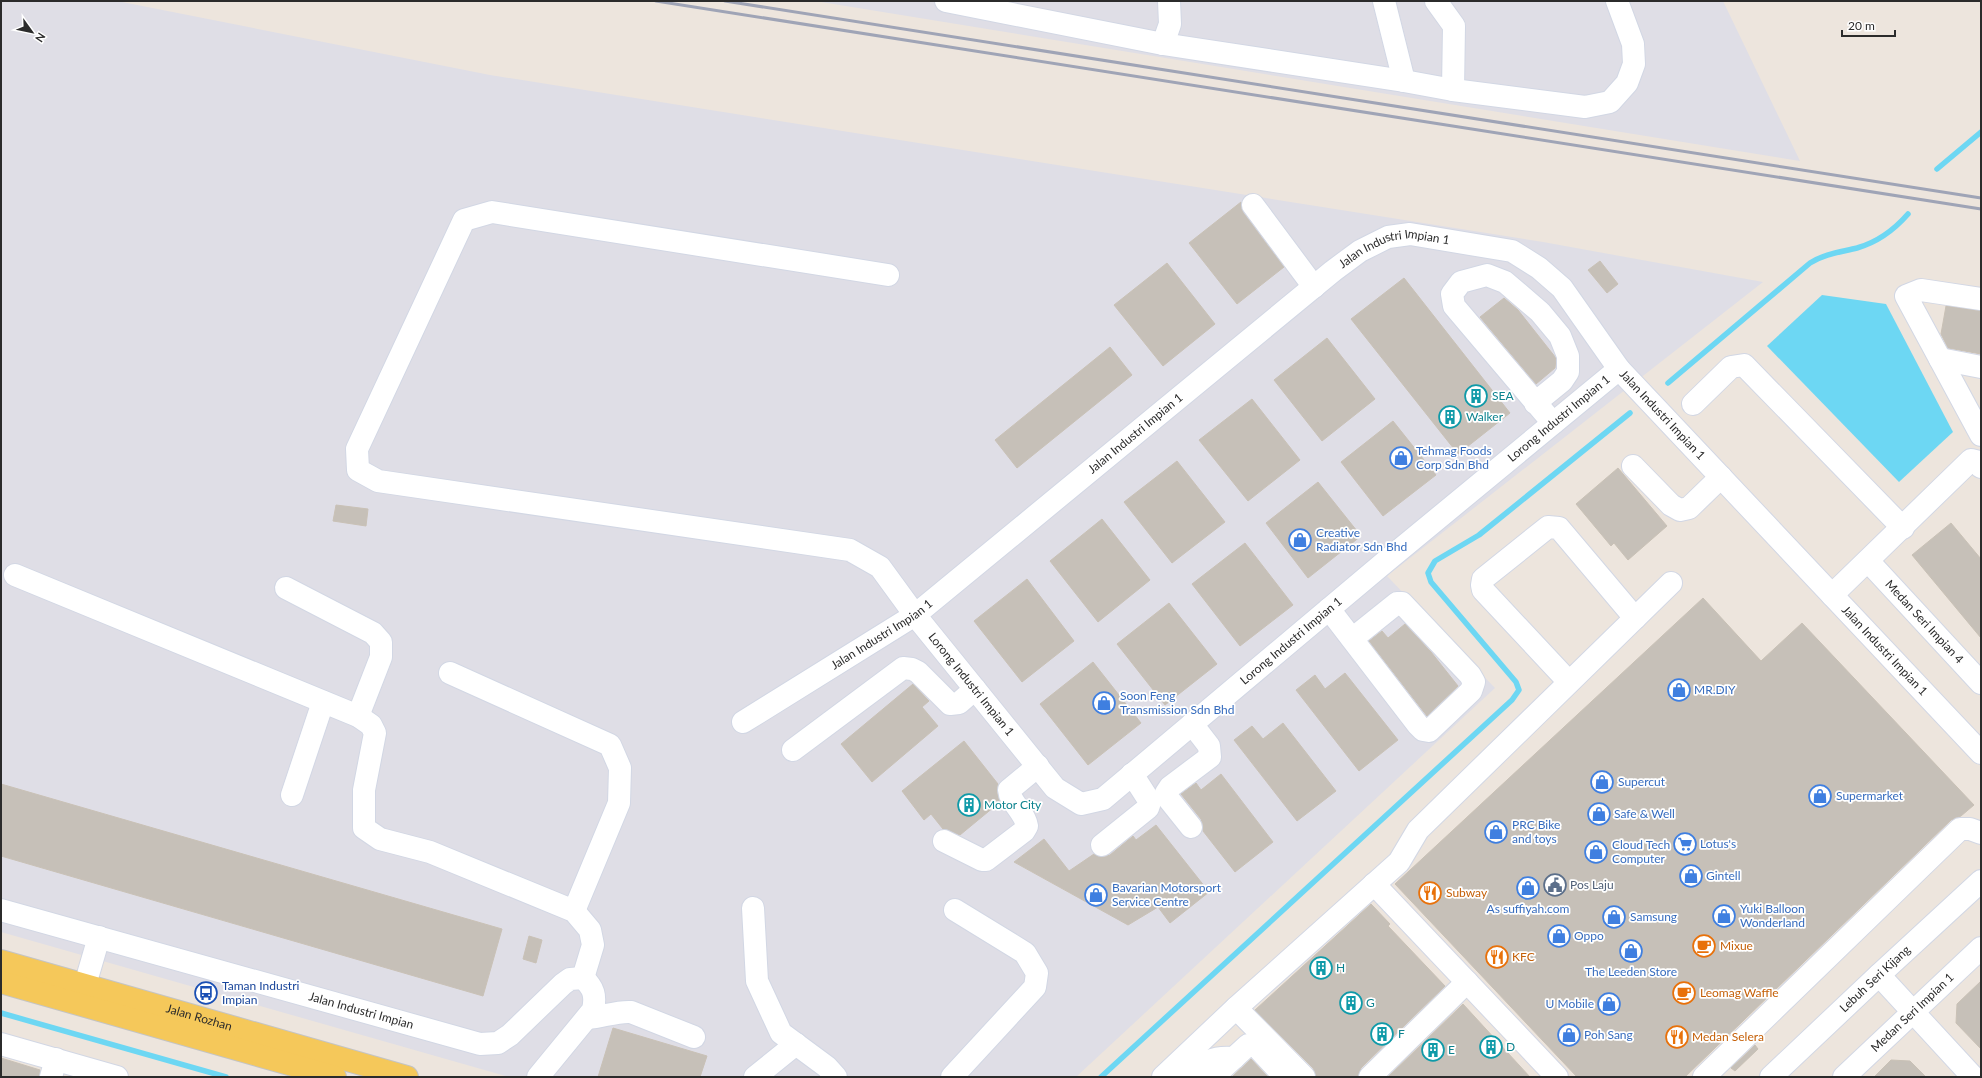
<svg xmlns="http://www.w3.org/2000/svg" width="1982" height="1078" font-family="Lato,sans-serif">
  <rect width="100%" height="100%" fill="#ede5dd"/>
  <path fill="#dfdee6" d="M1,1H117L490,75L1543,242L1763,282L1387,576L1495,688L1076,1077H509L1,932Z
    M815,1H1723L1800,161Z"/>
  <path fill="#6dd7f3" d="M1822,295L1886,304L1953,432L1899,482L1767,346Z"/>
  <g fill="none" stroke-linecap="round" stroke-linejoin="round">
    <path stroke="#6dd7f3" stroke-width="5.5" d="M1937,169L1981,132
      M1668,383L1810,263C1824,254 1841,252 1857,248C1878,242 1894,230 1908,214
      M1,1013L226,1077
      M1101,1077L1512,700L1519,690L1516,682L1431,582L1428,573L1435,561L1479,535L1630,413"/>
  </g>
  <path fill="#c6c0b8" stroke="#c9c1b6" d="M1241,202L1243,212L1284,267L1237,304L1189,243Z
    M1600,261L1618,284L1607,293L1588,270Z
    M1167,263L1215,324L1163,366L1114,305Z
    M1404,278L1510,413L1458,454L1351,319Z
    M1504,298L1518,310L1556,358L1555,368L1536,384L1480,317Z
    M1946,306L1981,311V354L1948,348L1941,334Z
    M1327,338L1375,399L1322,441L1274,380Z
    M1110,347L1132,375L1017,468L995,440Z
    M1252,399L1300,460L1248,501L1199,440Z
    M1393,421L1436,475L1383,516L1341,462Z
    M1177,461L1225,522L1172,563L1124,502Z
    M1618,468L1667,526L1628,560L1614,543L1611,546L1576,504Z
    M1318,482L1361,536L1308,578L1266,523Z
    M336,505L368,509L366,526L333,521Z
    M1102,519L1150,580L1098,622L1050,561Z
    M1951,523L1981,559V638L1912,555Z
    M1245,543L1293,605L1240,646L1192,584Z
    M1027,579L1074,641L1022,682L974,621Z
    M1703,598L1761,661L1802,623L1974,805L1961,816L1951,820L1685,1077H1577L1395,884Z
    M1169,603L1217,664L1165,705L1117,644Z
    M1405,624L1431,652L1458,686L1427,716L1369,641L1382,631L1388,638Z
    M1093,662L1141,723L1088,765L1040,704Z
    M1345,673L1398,740L1359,771L1296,690L1315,675L1325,689Z
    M913,684L929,701L922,707L938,726L872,782L841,744Z
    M1283,723L1336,791L1297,821L1234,740L1252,726L1263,739Z
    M964,741L998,784L997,793L1000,802L960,835L943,829L931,814L924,820L902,791Z
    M1221,774L1273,842L1235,872L1203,831V825L1201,819L1181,794L1196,783L1201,790Z
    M1,784L502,929L483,996L1,856Z
    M1156,825L1209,892L1170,923L1158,907L1128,925L1014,862L1044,839L1069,871L1094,854L1104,857L1110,855L1133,836L1136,840Z
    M1371,904L1390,924L1388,926L1445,986L1361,1068L1358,1077H1316L1313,1068L1255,1010Z
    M529,936L542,940L536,963L523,959Z
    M1981,981V1049L1956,1023L1957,1004Z
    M1463,1004L1530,1077H1388Z
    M613,1028L707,1056L700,1077H598Z
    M1755,1045L1758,1049L1735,1071L1731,1068Z
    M1,1058L40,1070L39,1077H1Z
    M1251,1059L1268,1077H1232Z
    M1891,1060L1910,1061L1926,1077H1874Z"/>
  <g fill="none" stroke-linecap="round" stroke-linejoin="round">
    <g stroke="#d2d7e4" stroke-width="24">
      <g id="minor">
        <path d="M946,1L1163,44L1404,81L1453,90L1585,107L1610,102L1627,83L1634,64L1633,44L1617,1"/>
        <path d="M1384,1L1404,81"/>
        <path d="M1436,1L1454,26L1453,90"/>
        <path d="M1163,44L1170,24L1169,1"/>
        <path d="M1253,205L1314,287"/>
        <path id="s1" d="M888,275L492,212L464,220L357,449L358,470L378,481L850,550L880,567L915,615L1055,788L1081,804L1103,799L1385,562L1619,369"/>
        <path d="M1981,299L1921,290L1906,296L1981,435"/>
        <path d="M1940,359L1981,367"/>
        <path d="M1535,403L1562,381L1568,372V356L1560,336L1540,312L1505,282L1487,275L1461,282L1452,294L1454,306L1553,423"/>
        <path d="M1693,404L1731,367L1744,365L1903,528"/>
        <path d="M1633,466L1671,505L1680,510L1689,508L1721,477"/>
        <path id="s2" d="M1868,561L1981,683"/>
        <path d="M15,575L358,716L371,725L375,733L364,790V828L380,839L430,852L574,911L590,930L593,945L583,978"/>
        <path d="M286,588L373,633L381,642V657L358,716"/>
        <path d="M1832,595L1971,460L1979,462L1981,467"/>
        <path d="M1329,609L1418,725L1423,730L1429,731L1471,691L1474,682L1470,675L1402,603H1397L1352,639"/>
        <path d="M450,673L610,745L620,768L619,803L574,911"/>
        <path d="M1569,682L1483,590L1482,585L1483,579L1548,527L1559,528L1635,618"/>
        <path id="s3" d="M743,722L915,615L1333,271L1360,251L1388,237L1410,234L1512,251L1539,268L1562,288L1619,369L1981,753"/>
        <path d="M793,750L903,668L912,669L918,672L950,704L959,703L975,689"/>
        <path d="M292,795L323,702"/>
        <path d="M1191,827L1167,797L1166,793L1170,787L1210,757L1209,746L1192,724"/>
        <path d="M944,841L982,860H986L1024,831L1027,826C1025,812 1010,803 1009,790L1038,766"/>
        <path d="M1102,845L1148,808L1150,802L1132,774"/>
        <path d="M1374,884L1557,1077"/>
        <path d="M753,908L757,981L781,1033L827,1067L836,1077"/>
        <path id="s4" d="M1,910L480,1044L498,1043L510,1035L563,984L570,979L583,978C594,988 596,996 593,1010L538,1077"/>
        <path d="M1879,975L1973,1077"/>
        <path d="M85,985L99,937"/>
        <path d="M1236,1008L1304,1077"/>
        <path d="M588,1018C602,1017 617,1011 631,1012L694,1037"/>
        <path d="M1,1044L117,1077"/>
        <path d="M51,1077L56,1059"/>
        <path d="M755,1077L796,1044"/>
        <path d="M952,1077L1035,987L1037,973L1025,953L955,910"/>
        <path d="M1163,1077L1236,1008L1399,862L1418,830L1671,583"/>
        <path d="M1187,1077C1201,1062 1214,1056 1234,1058"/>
        <path d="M1213,1077L1248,1045L1257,1047L1285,1077"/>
        <path d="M1370,1077L1467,982"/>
        <path d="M1704,1077L1960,829H1970L1981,833"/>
        <path id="s5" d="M1771,1077L1879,975L1981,881"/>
        <path id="s6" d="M1844,1077L1981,948"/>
      </g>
    </g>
    <g stroke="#c4c4c4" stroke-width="24">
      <g id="major">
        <path id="s7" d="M1,961L407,1077"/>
        <path d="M1,982L335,1077"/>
      </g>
    </g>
    <use href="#minor" stroke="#fff" stroke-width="22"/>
    <use href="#major" stroke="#f5c85a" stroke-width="22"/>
    <path stroke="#9fa4b6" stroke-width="3" d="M656,1L1981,209
      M725,1L1981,198"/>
  </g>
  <defs>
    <g id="building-ring" transform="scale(1.15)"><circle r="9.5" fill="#fff" stroke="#0f9aa8" stroke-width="1.5"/><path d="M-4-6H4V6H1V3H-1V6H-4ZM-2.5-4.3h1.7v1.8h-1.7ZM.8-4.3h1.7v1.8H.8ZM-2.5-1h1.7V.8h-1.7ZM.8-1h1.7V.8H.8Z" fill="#0f9aa8"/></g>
    <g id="shop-ring" transform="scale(1.15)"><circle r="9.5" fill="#fff" stroke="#3f7fe0" stroke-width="1.5"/><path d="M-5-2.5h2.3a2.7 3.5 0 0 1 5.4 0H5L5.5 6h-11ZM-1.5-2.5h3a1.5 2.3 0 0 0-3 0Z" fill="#3f7fe0"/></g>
    <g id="supermarket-ring" transform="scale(1.15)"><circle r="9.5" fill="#fff" stroke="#3f7fe0" stroke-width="1.5"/><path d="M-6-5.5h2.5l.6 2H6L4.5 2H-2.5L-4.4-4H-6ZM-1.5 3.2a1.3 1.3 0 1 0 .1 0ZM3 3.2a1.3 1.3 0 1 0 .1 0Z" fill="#3f7fe0"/></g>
    <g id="civic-ring" transform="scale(1.15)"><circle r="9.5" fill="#fff" stroke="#5c6f8a" stroke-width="1.5"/><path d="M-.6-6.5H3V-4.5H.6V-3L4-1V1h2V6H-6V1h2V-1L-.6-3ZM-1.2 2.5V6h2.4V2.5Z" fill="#5c6f8a"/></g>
    <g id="restaurant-ring" transform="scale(1.15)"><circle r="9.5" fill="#fff" stroke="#e8710a" stroke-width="1.5"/><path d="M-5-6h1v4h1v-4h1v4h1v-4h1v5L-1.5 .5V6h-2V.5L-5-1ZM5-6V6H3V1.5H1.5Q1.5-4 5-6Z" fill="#e8710a"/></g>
    <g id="cafe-ring" transform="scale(1.15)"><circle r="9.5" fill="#fff" stroke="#e8710a" stroke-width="1.5"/><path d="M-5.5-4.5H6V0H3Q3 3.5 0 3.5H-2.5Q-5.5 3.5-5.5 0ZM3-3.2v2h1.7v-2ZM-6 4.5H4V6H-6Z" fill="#e8710a"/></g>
    <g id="bus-ring" transform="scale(1.15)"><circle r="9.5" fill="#fff" stroke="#1a4fb4" stroke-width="1.5"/><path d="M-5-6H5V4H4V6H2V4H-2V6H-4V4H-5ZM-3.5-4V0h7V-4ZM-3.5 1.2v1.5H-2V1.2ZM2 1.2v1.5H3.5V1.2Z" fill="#1a4fb4"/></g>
  </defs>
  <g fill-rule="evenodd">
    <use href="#building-ring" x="1476" y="396"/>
    <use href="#building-ring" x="1450" y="417"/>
    <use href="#shop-ring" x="1401" y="458"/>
    <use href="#shop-ring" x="1300" y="540"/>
    <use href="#shop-ring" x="1679" y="690"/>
    <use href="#shop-ring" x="1104" y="703"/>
    <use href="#shop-ring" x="1602" y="782"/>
    <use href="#shop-ring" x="1820" y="796"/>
    <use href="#building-ring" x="969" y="805"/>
    <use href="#shop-ring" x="1599" y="814"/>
    <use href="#shop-ring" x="1496" y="832"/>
    <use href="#supermarket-ring" x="1685" y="844"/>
    <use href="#shop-ring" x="1596" y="852"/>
    <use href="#shop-ring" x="1691" y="876"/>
    <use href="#civic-ring" x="1555" y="885"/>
    <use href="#shop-ring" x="1528" y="888"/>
    <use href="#restaurant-ring" x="1430" y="893"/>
    <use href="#shop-ring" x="1096" y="895"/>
    <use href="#shop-ring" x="1724" y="916"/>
    <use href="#shop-ring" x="1614" y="917"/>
    <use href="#shop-ring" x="1559" y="936"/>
    <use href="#cafe-ring" x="1704" y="946"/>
    <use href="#shop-ring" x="1631" y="951"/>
    <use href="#restaurant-ring" x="1497" y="957"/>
    <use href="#building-ring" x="1321" y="968"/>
    <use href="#bus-ring" x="206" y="993"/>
    <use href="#cafe-ring" x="1684" y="993"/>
    <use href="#building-ring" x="1351" y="1003"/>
    <use href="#shop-ring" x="1609" y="1004"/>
    <use href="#building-ring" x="1382" y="1034"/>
    <use href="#shop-ring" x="1569" y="1035"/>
    <use href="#restaurant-ring" x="1677" y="1037"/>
    <use href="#building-ring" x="1491" y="1047"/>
    <use href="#building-ring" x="1433" y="1050"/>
  </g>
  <g text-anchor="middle" stroke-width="3.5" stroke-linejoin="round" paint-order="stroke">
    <g font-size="12" fill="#2b2b2b" stroke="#fff">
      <text dy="4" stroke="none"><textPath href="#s3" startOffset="812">Jalan Industri Impian 1</textPath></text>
      <text dy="4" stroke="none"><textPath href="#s3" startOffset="1159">Jalan Industri Impian 1</textPath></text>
      <text dy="4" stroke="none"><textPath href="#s1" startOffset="2167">Lorong Industri Impian 1</textPath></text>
      <text dy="4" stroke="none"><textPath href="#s3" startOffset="488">Jalan Industri Impian 1</textPath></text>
      <text dy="4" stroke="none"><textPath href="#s2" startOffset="83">Medan Seri Impian 4</textPath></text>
      <text dy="4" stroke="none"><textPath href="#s3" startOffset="164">Jalan Industri Impian 1</textPath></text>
      <text dy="4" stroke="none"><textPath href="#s1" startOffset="1819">Lorong Industri Impian 1</textPath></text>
      <text dy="4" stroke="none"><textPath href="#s3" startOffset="1483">Jalan Industri Impian 1</textPath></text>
      <text dy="4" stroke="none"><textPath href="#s1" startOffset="1387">Lorong Industri Impian 1</textPath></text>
      <text dy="4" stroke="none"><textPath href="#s5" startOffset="143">Lebuh Seri Kijang</textPath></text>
      <text dy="4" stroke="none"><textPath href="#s4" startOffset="374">Jalan Industri Impian</textPath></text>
      <text dy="4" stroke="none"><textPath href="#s6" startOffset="94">Medan Seri Impian 1</textPath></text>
      <text dy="4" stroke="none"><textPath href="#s7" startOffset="206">Jalan Rozhan</textPath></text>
    </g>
    <g font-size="12" fill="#0d838f" stroke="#fff" text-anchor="start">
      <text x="1492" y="400">SEA</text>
      <text x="1466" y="421">Walker</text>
      <text x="984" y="809">Motor City</text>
      <text x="1336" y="972">H</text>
      <text x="1366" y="1007">G</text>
      <text x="1398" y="1038">F</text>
      <text x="1506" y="1051">D</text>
      <text x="1448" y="1054">E</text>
    </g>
    <g font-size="12" fill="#366cbe" stroke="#fff" text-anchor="start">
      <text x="1416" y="455">Tehmag Foods<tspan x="1416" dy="14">Corp Sdn Bhd</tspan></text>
      <text x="1316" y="537">Creative<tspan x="1316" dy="14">Radiator Sdn Bhd</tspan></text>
      <text x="1694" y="694">MR.DIY</text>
      <text x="1120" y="700">Soon Feng<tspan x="1120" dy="14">Transmission Sdn Bhd</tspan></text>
      <text x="1618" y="786">Supercut</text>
      <text x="1836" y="800">Supermarket</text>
      <text x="1614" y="818">Safe &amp; Well</text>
      <text x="1512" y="829">PRC Bike<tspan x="1512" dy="14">and toys</tspan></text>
      <text x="1700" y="848">Lotus's</text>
      <text x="1612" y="849">Cloud Tech<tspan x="1612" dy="14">Computer</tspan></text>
      <text x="1706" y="880">Gintell</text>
      <text x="1112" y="892">Bavarian Motorsport<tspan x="1112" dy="14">Service Centre</tspan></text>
      <text x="1528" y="913" text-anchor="middle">As suffiyah.com</text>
      <text x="1740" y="913">Yuki Balloon<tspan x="1740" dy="14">Wonderland</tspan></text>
      <text x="1630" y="921">Samsung</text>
      <text x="1574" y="940">Oppo</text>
      <text x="1631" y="976" text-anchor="middle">The Leeden Store</text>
      <text x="1594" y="1008" text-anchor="end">U Mobile</text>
      <text x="1584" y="1039">Poh Sang</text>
    </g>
    <g font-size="12" fill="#4e5e75" stroke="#fff" text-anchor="start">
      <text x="1570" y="889">Pos Laju</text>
    </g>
    <g font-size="12" fill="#c56008" stroke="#fff" text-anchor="start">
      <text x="1446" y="897">Subway</text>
      <text x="1720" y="950">Mixue</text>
      <text x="1512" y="961">KFC</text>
      <text x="1700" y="997">Leomag Waffle</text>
      <text x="1692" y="1041">Medan Selera</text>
    </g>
    <g font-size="12" fill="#164399" stroke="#fff" text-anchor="start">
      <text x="222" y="990">Taman Industri<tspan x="222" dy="14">Impian</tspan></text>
    </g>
  </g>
  <rect width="1982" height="1078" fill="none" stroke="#2b2b2b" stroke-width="4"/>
  <g transform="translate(32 32) rotate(123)" stroke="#ffffff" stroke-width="3" paint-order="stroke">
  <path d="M0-3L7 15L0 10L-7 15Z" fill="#2b2b2b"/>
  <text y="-6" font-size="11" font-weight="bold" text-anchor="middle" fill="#2b2b2b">N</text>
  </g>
  <path d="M1842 30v6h53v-6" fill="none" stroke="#2b2b2b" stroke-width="2"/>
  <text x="1848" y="30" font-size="12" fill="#2b2b2b" stroke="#ffffff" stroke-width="3" paint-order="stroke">20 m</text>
</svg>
